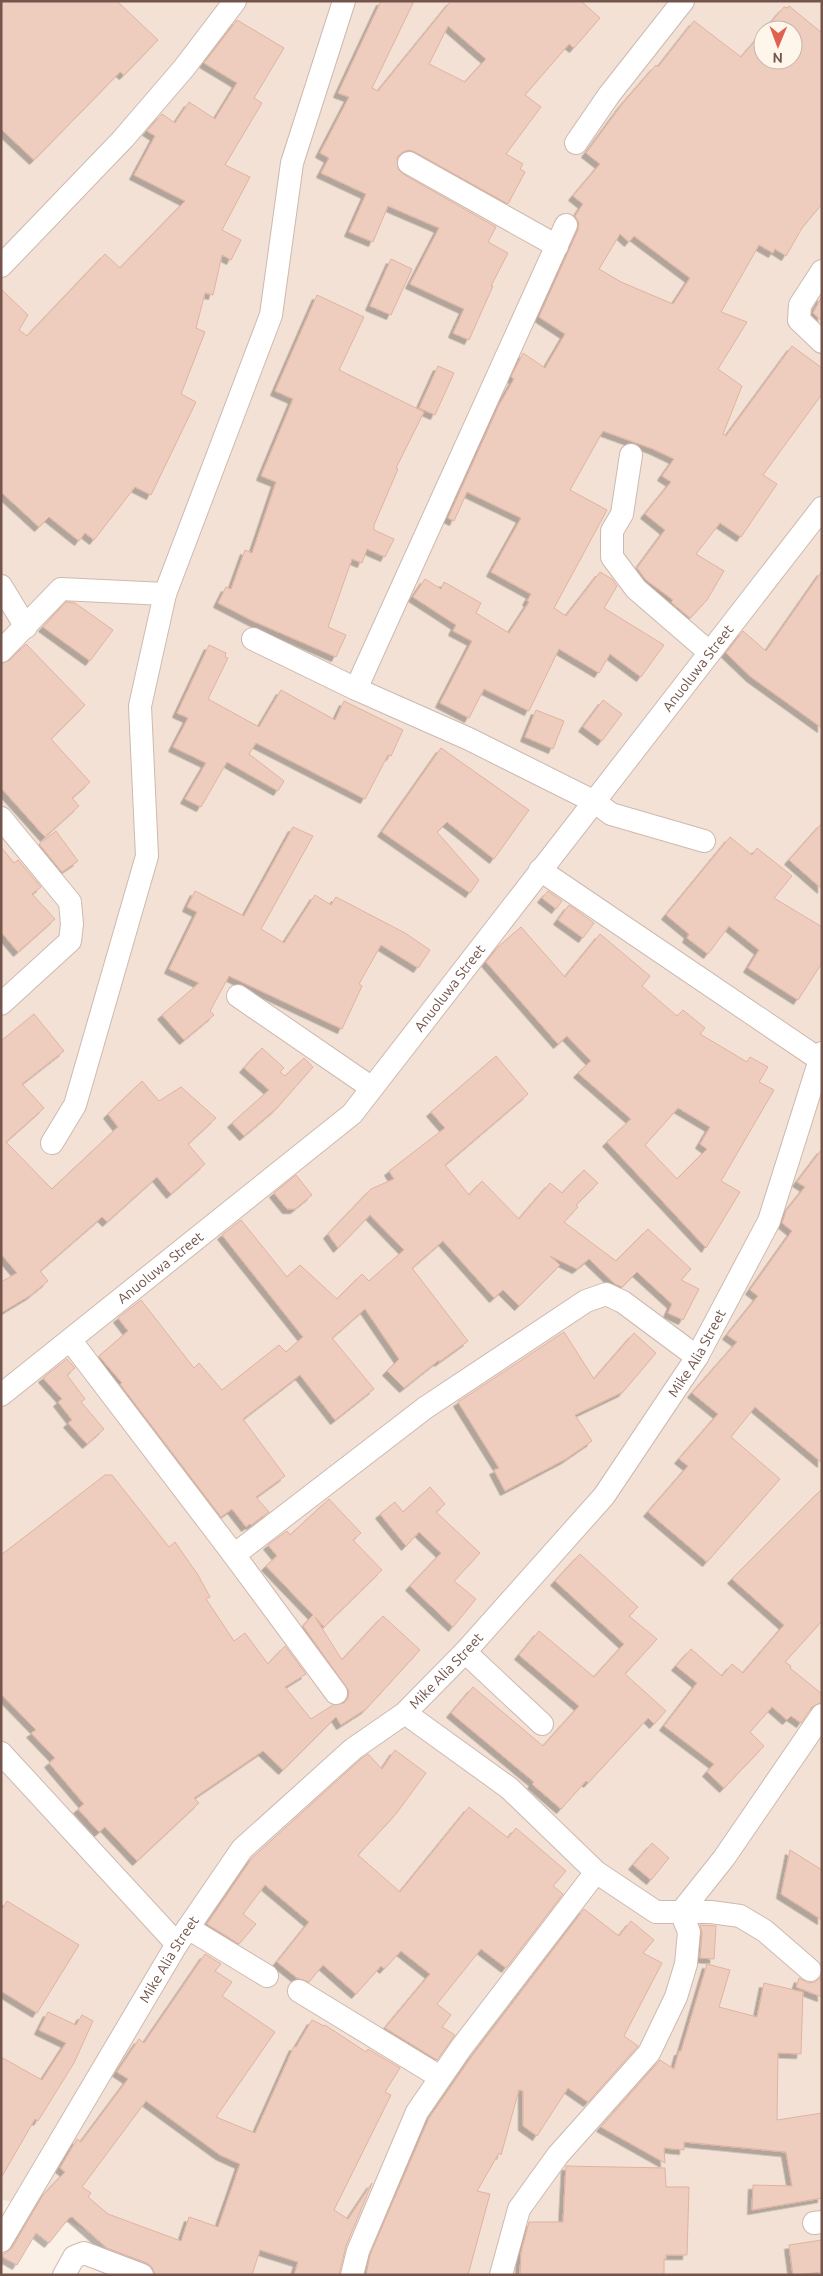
<svg xmlns="http://www.w3.org/2000/svg" width="823" height="2276" font-family="Ubuntu,sans-serif">
  <defs>
    <filter id="shadow"><feDropShadow dx="-4.5" dy="4.5" stdDeviation="0" flood-color="#0004"/></filter>
  </defs>
  <rect width="100%" height="100%" fill="#fbf0e5"/>
  <path fill="#f2e1d4" fill-rule="evenodd" d="M1,1H822V2275H171L62,2218L1,2199ZM763,30H793V60H763Z"/>
  <path fill="#efcdbe" stroke="#e1b29f" fill-rule="evenodd" filter="url(#shadow)" d="M1,1H117L158,40L124,75L120,72L34,160L1,129Z
    M381,1H414L372,88L378,91L451,1H581L600,18L574,48L569,44L525,95L541,107L506,154L523,164L520,169L525,172L508,204L415,152L409,150L403,152L397,157L398,169L403,174L496,227L488,242L508,253L491,286H493L469,340L453,333L464,309L410,284L439,228L388,206L373,242L349,232L366,194L321,173L329,158L320,153L349,97L338,93ZM448,26L486,59L465,82L429,64Z
    M789,6L822,33V204L802,228L786,256L775,249L773,253L759,245L721,312L747,322L718,369L742,386L723,434L726,436L792,346L822,368V394L763,475L777,484L741,537L720,523L696,554L724,571L707,600L690,618L671,602L673,600L646,580L637,568L665,530L645,514L671,482L662,476L674,459L653,449L603,431L570,490L607,510L554,608L566,616L600,572L612,579L617,586L604,608L664,645L641,677L610,654L599,673L559,649L529,711L484,689L469,718L440,703L472,641L453,631L456,625L413,597L425,579L441,589L444,582L481,603L476,613L509,633L529,602L527,601L531,594L491,572L521,518L467,492L454,521L448,518L499,405L514,379L511,377L523,353L545,368L565,334L539,317L578,230L579,223L575,216L583,204L573,196L600,164L586,153L623,103L656,65L658,67L694,21L741,57L763,32V60H793V30H764L784,7L787,8ZM620,234L629,242L634,236L690,278L673,304L621,282L599,269Z
    M237,20L284,48L254,98L262,103L225,165L250,177L222,230L241,240L231,260L222,255L213,295L205,293L196,328L205,332L181,394L196,402L151,495L135,487L94,540L85,533L79,541L49,517L39,527L1,492V289L28,315L19,330L27,336L105,254L120,268L185,201L134,175L155,136L147,131L162,114L175,123L189,102L215,119L237,83L204,63Z
    M391,259L412,269L391,315L370,306Z
    M317,295L364,317L339,370L424,412L396,468L398,469L374,525V530L394,539L385,557L367,549L362,563L352,559L328,627L346,635L336,657L253,621L218,603L226,587L231,589L245,550L252,553L276,482L261,476L293,399L275,391Z
    M822,296V321L813,313Z
    M438,366L454,373L435,415L419,408Z
    M822,571V728L751,677L726,653L743,631L766,651Z
    M66,602L75,603L113,630L90,661L43,627Z
    M26,644L85,705L51,739L90,782L72,798L79,806L45,837L1,788V664L10,660Z
    M209,645L226,653L225,657L228,658L208,699L259,727L281,690L335,720L344,701L403,730L391,756L388,755L365,799L256,743L249,754L284,781L278,791L227,762L201,807L185,799L206,763L173,747L188,718L177,713Z
    M603,700L622,714L602,741L583,727Z
    M536,710L564,721L553,749L525,737Z
    M441,748L529,810L494,859L447,822L437,832L479,880L470,893L382,832Z
    M822,823V889L789,860Z
    M293,827L313,836L261,929L284,943L315,895L331,905L336,897L405,933L430,950L418,968L381,945L359,984L362,986L342,1029L229,976L210,1011L214,1015L184,1040L162,1015L199,983L169,969L197,912L187,907L195,891L244,916Z
    M56,831L78,861L62,872L39,844Z
    M730,837L752,855L757,848L792,876L774,898L822,927V963L798,1000L748,968L759,950L729,926L708,954L687,938L689,934L666,915Z
    M1,847L14,863L18,860L41,887L32,894L55,919L18,952L1,932Z
    M548,891L562,901L556,909L542,898Z
    M569,905L594,923L583,938L558,920Z
    M521,927L565,977L600,934L650,976L642,986L677,1016L683,1010L705,1028L700,1034L747,1062L750,1057L768,1067L759,1082L774,1090L721,1181L740,1192L706,1248L607,1142L631,1119L578,1073L591,1061L567,1036L558,1044L486,962L498,947ZM678,1108L710,1127L700,1144L707,1149L677,1179L645,1145Z
    M34,1014L64,1051L22,1084L44,1108L6,1142L52,1189L118,1127L108,1114L142,1081L159,1101L181,1087L216,1118L188,1144L205,1164L171,1194L157,1177L107,1222L102,1217L40,1271L48,1281L31,1295L1,1313V1282L17,1273L1,1254V1041Z
    M262,1048L284,1068L280,1072L285,1076L304,1058L313,1067L277,1108L244,1136L232,1123L269,1090L244,1068Z
    M496,1056L528,1094L445,1165L469,1195L482,1181L519,1219L550,1183L562,1193L584,1170L598,1183L576,1205L578,1207L564,1222L616,1261L648,1229L691,1269L681,1280L699,1289L683,1320L668,1313L672,1304L637,1272L622,1287L615,1284L589,1259L577,1269L550,1256L560,1265L519,1306L503,1290L494,1298L443,1241L412,1268L468,1341L439,1362V1360L404,1388L387,1371L399,1359L365,1309L332,1338L374,1389L335,1420L300,1375L243,1419L285,1476L256,1497L269,1512L251,1525L250,1524L246,1527L232,1509L221,1517L120,1384L122,1383L99,1356L128,1331L118,1318L141,1300L194,1368L199,1363L222,1390L279,1345L286,1352L303,1337L222,1235L241,1220L287,1277L300,1265L337,1299L362,1274L369,1281L404,1250L370,1215L338,1248L328,1234L371,1189L394,1179L389,1171L445,1128L431,1112Z
    M822,1149V1463L755,1407L731,1437L780,1479L707,1562L648,1512L688,1466L679,1459L718,1414L692,1393L737,1342L727,1335L758,1296L750,1290L792,1231L782,1223L786,1211L805,1187L797,1182Z
    M296,1175L312,1195L295,1209H287L274,1193Z
    M564,1332L594,1379L634,1333L656,1353L623,1392L575,1415L592,1441L566,1459L505,1491L494,1470L499,1468L458,1402Z
    M67,1359L75,1368L67,1375L85,1399L81,1402L104,1429L87,1444L68,1423L72,1420L58,1402L62,1399L43,1378Z
    M105,1475H112L169,1547L175,1542L198,1575L210,1597L206,1599L234,1641L245,1633L268,1664L285,1646L306,1674L285,1687L311,1719L333,1705L344,1703L348,1698L349,1691L303,1626L313,1615L266,1566L277,1556L268,1545L287,1531L290,1535L329,1499L361,1533L353,1540L382,1570L324,1627L315,1617L342,1660L383,1616L420,1650L366,1709L341,1725L336,1717L283,1770L263,1751L194,1798L199,1803L137,1861L105,1827L99,1832L78,1809L84,1804L49,1763L55,1758L31,1733L36,1730L1,1694V1555Z
    M430,1487L445,1504L436,1512L480,1553L454,1581L476,1599L453,1627L410,1586L441,1553L419,1532L406,1546L380,1514L395,1502L403,1512Z
    M822,1489V1621L785,1662L791,1666L790,1668L822,1694V1702L812,1707L801,1723L791,1716L787,1720L772,1707L750,1732L764,1746L724,1788L707,1772L714,1764L664,1726L697,1683L676,1666L691,1649L722,1676L732,1664L743,1673L784,1625L732,1579Z
    M580,1554L638,1607L629,1616L657,1639L625,1674L666,1711L654,1724L648,1718L588,1783L586,1781L561,1809L532,1784L534,1782L451,1713L473,1687L543,1746L579,1706L519,1655L539,1631L594,1677L624,1644L555,1581Z
    M395,1750L426,1773L396,1814L358,1855L400,1892L469,1807L508,1838L516,1828L566,1871L553,1886L563,1894L506,1968L481,1949L437,2004L451,2015L442,2027L455,2035L437,2060L385,2028L430,1974L401,1951L384,1969L381,1966L356,1994L323,1965L309,1982L297,1978L277,1962L309,1922L265,1885L243,1914L256,1924L239,1944L207,1924L252,1858L361,1759L368,1754L382,1769Z
    M652,1843L669,1858L651,1880L633,1865Z
    M790,1850L822,1870V1920L781,1894Z
    M7,1901L79,1945L37,2013L1,1991V1911Z
    M584,1909L619,1936L631,1921L654,1940L643,1953L662,1963L624,2036L638,2046L588,2102L568,2088L537,2136L523,2126V2091L519,2090L501,2155L499,2153L477,2191L490,2194L468,2275H366L370,2255L429,2118L472,2056Z
    M700,1925L716,1926L714,1959L700,1958L702,1933Z
    M205,1954L221,1964L215,1971L232,1982L222,1996L275,2032L216,2117L255,2133L294,2046L296,2047L312,2020L324,2026L325,2025L366,2052L368,2049L400,2068L385,2092L391,2095L334,2210L348,2219L372,2183L346,2246L339,2275H294L298,2262L260,2250L252,2275H155L152,2267L147,2263L107,2248L72,2217L69,2218L49,2243L36,2233L17,2265L1,2256L12,2248L43,2195L65,2172L60,2168L77,2139L81,2142L128,2079L117,2072L139,2039L144,2043ZM146,2101L220,2155L240,2164L218,2227L189,2217L181,2241L108,2214L88,2197L91,2193L82,2187Z
    M707,1964L730,1970L719,2007L757,2017L764,1983L803,1992L801,2054L778,2053L777,2120L822,2113V2198L752,2210L753,2185L792,2186L786,2152L684,2142V2150L664,2148L665,2163L601,2127L660,2060L674,2069L679,2051H681Z
    M821,1977L822,1997L796,1987L799,1978L808,1983L815,1982Z
    M48,2012L76,2025L82,2015L93,2021L74,2063L38,2121L35,2119L1,2178V2057L42,2080L66,2043L39,2030Z
    M566,2166L665,2168L666,2187H689L687,2255H666V2259H664V2275H520L521,2253L529,2222H563Z
    M822,2240V2272L793,2275L789,2245Z"/>
  <g fill="none" stroke-linecap="round" stroke-linejoin="round">
    <g stroke="#ceb9af" stroke-width="24">
      <g id="minor">
        <path d="M576,143L609,95L683,1"/>
        <path d="M409,163L557,246"/>
        <path d="M1,266L123,139L184,68L235,1"/>
        <path d="M822,271L800,305L799,320L822,342"/>
        <path d="M631,455L622,514L612,531V557L636,589L709,652"/>
        <path d="M1,586L26,627"/>
        <path d="M253,639L356,689L469,739L595,802L611,814L704,841"/>
        <path d="M1,651L61,589L165,594"/>
        <path d="M356,689L566,225"/>
        <path d="M1,818L70,902L72,924L70,941L1,1004"/>
        <path d="M540,870L819,1059"/>
        <path d="M238,996L372,1088"/>
        <path d="M52,1143L75,1105L147,856L140,706L165,594L271,315L292,163L344,1"/>
        <path d="M71,1341L234,1555L336,1693"/>
        <path id="s1" d="M1,1395L352,1114L822,508"/>
        <path d="M234,1555L425,1408L586,1301L606,1294L623,1302L697,1357"/>
        <path d="M465,1652L542,1724"/>
        <path d="M405,1713L509,1788L596,1872L656,1912H711L740,1916L765,1931L810,1970"/>
        <path d="M1,1753L177,1944"/>
        <path d="M188,1928L267,1976"/>
        <path d="M299,1991L440,2077"/>
        <path d="M814,2223L822,2222"/>
        <path id="s2" d="M1,2241L177,1944L242,1849L353,1749L405,1713L465,1652L604,1496L697,1357L769,1221L822,1053"/>
        <path d="M64,2275L74,2257L84,2253L142,2275"/>
        <path d="M352,2275L358,2251L417,2112L461,2048L596,1872"/>
        <path d="M501,2275L519,2209L558,2155L649,2053L676,1997L686,1964L689,1932L681,1912L724,1858L822,1715"/>
      </g>
    </g>
    <use href="#minor" stroke="#fff" stroke-width="22"/>
  </g>
  <g text-anchor="middle" stroke-width="4.5" stroke-linejoin="round" paint-order="stroke">
    <g font-size="14" fill="#73554b" stroke="#fef5eb">
      <text dy="5" stroke="none"><textPath href="#s1" startOffset="1014">Anuoluwa Street</textPath></text>
      <text dy="5" stroke="none"><textPath href="#s1" startOffset="609">Anuoluwa Street</textPath></text>
      <text dy="5" stroke="none"><textPath href="#s1" startOffset="204">Anuoluwa Street</textPath></text>
      <text dy="5" stroke="none"><textPath href="#s2" startOffset="1138">Mike Alia Street</textPath></text>
      <text dy="5" stroke="none"><textPath href="#s2" startOffset="732">Mike Alia Street</textPath></text>
      <text dy="5" stroke="none"><textPath href="#s2" startOffset="328">Mike Alia Street</textPath></text>
    </g>
  </g>
  <rect width="823" height="2276" fill="none" stroke="#73554b" stroke-width="5"/>
  <g transform="translate(778 45) rotate(181)"><circle r="24" fill="#fef5eb" stroke="#c6b5ab"/>
  <path d="M0-4L9 19L0 12L-9 19Z" fill="#df6150"/>
  <text y="-8" font-size="14" font-weight="bold" text-anchor="middle" fill="#73554b">N</text>
  </g>
</svg>
